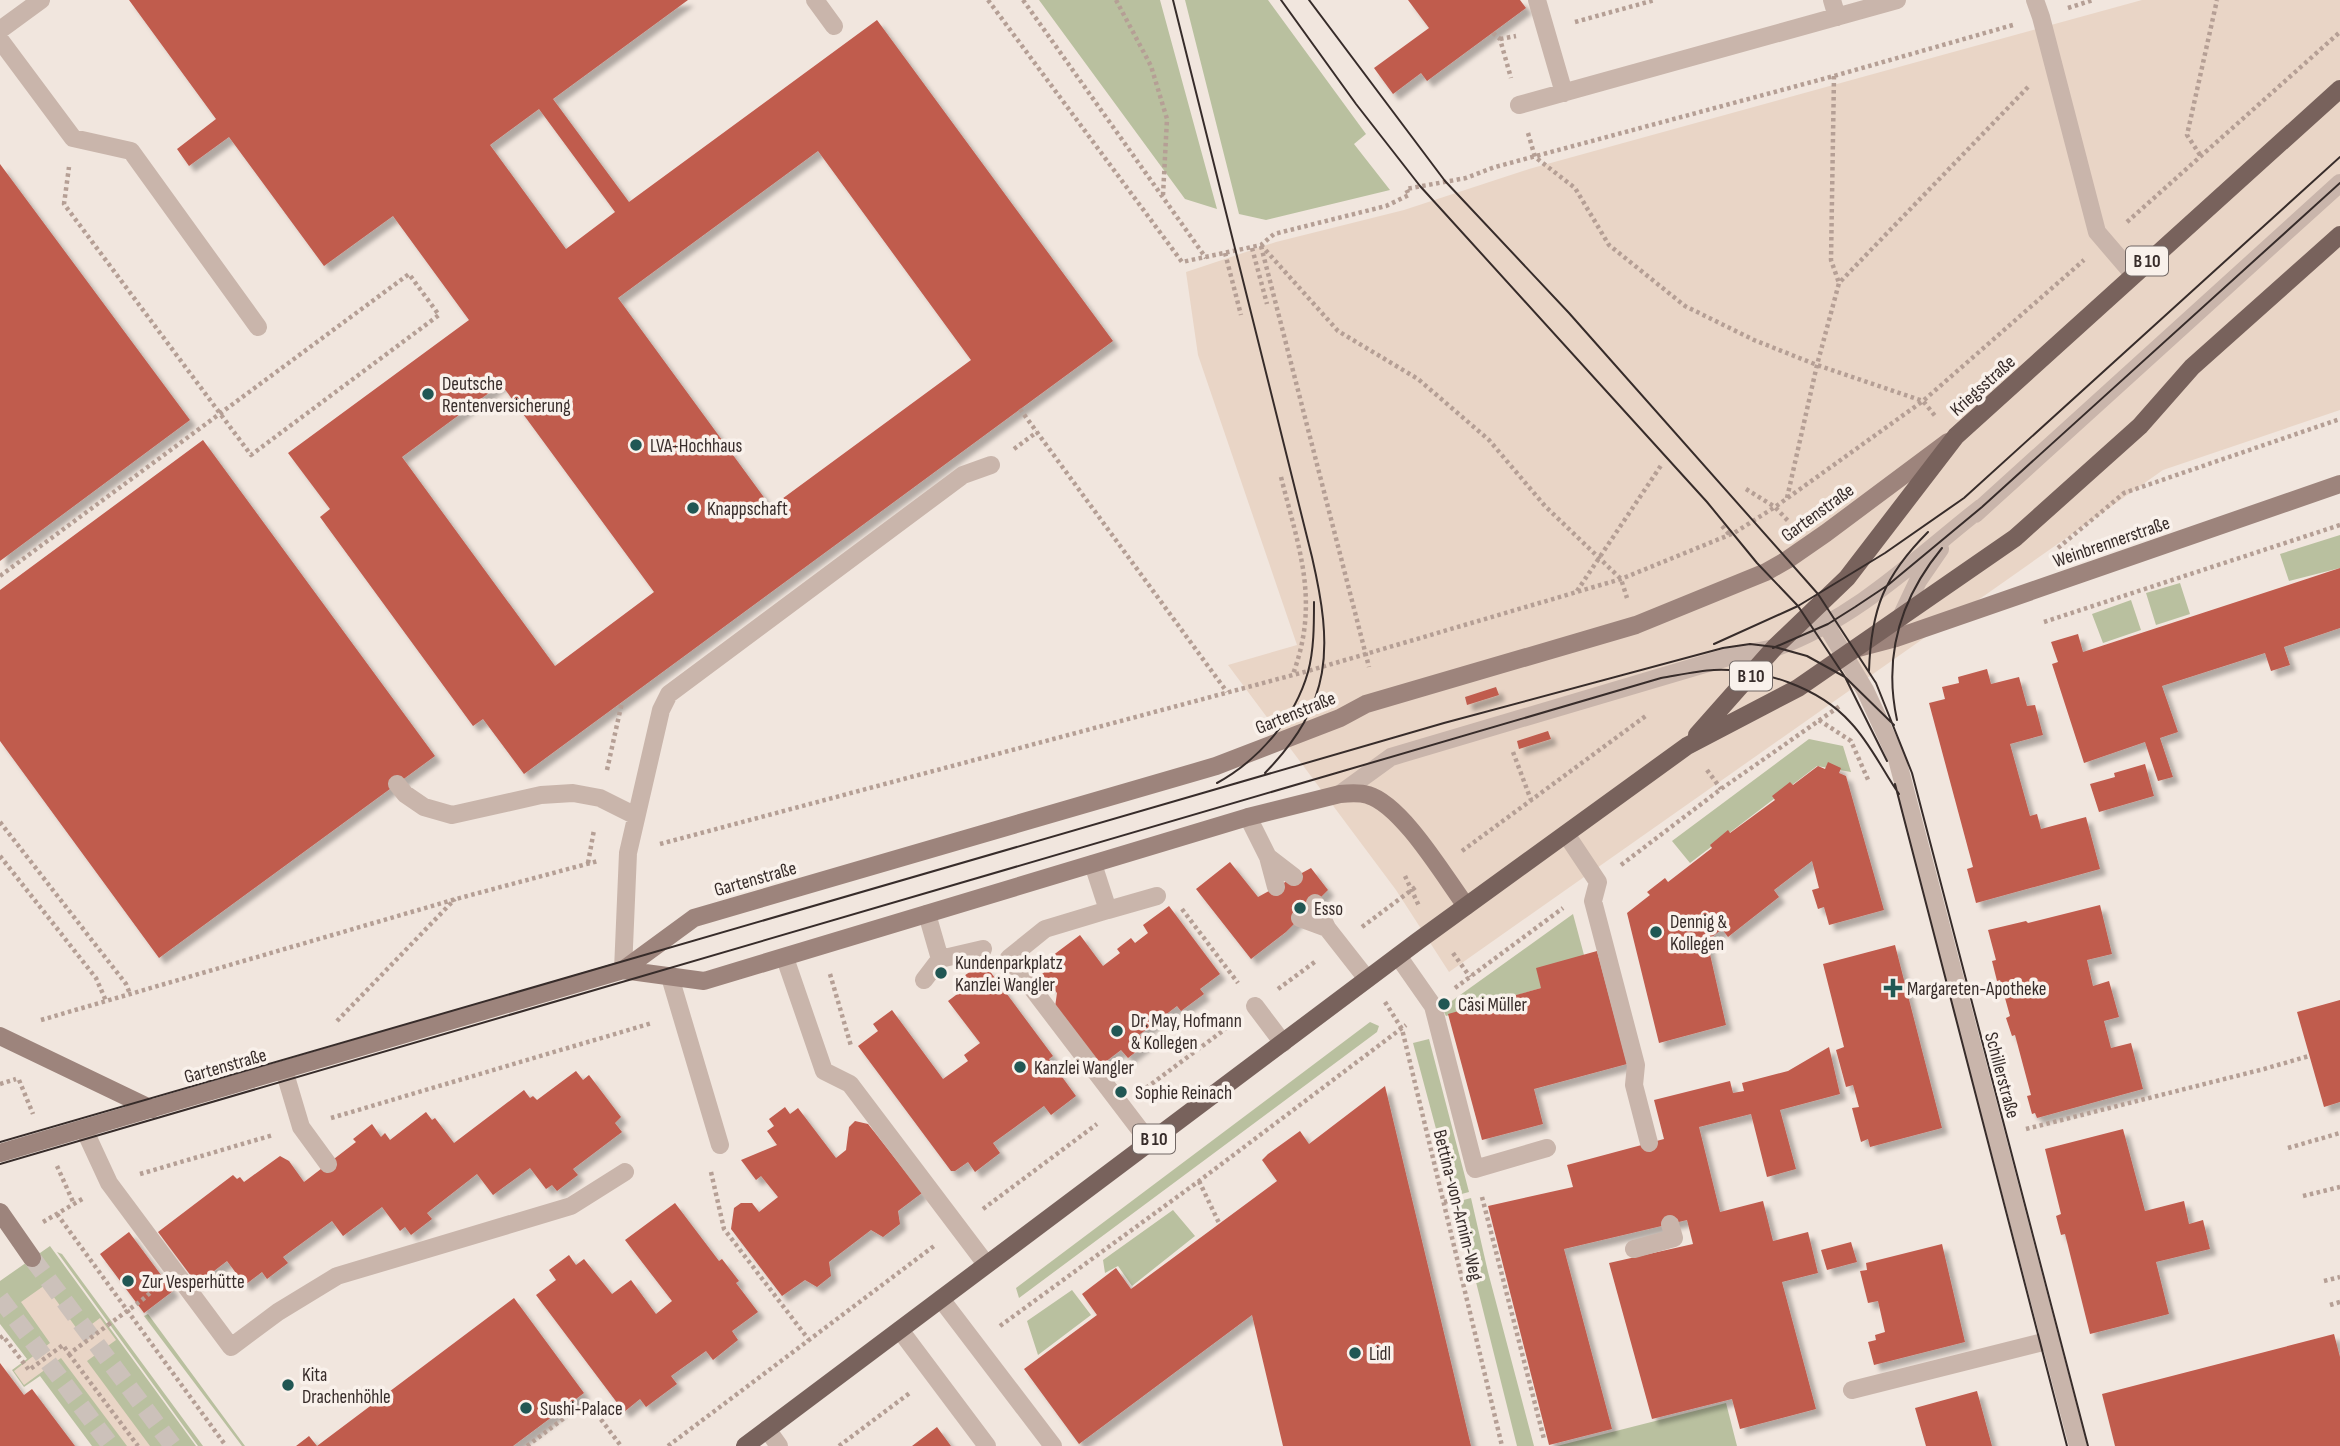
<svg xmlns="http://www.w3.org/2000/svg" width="2340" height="1446" font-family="'Sofia Sans Condensed',sans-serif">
  <defs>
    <filter id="shadow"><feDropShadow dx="6" dy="6" stdDeviation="2" flood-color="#0004"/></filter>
  </defs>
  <rect width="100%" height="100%" fill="#f1e6de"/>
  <path fill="#b9c09f" d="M1039,0H1160L1217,209L1185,199Z
    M1185,0H1268L1366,134L1354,144L1390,190L1266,220L1239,214Z
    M2340,535V568L2289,581L2280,554Z
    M2180,583L2190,614L2156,625L2146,593Z
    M2131,600L2141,630L2103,643L2092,614Z
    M1809,739L1843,746L1851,772L1817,766L1690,863L1672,841Z
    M1573,914L1584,955L1541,988L1446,1016L1442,1008Z
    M1370,1022L1379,1026L1377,1032L1019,1298L1016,1288Z
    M1429,1039L1469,1192L1454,1196L1413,1043Z
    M1471,1198L1488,1272L1534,1446H1517L1456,1202Z
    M1173,1210L1195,1236L1132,1286L1118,1266L1105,1273L1103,1260Z
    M50,1246L196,1446H92L40,1376L24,1387L12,1370L27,1359L0,1324V1281Z
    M57,1252L62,1254L203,1446H198Z
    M1072,1290L1091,1315L1038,1355L1027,1321Z
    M148,1314L245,1446H242L144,1316Z
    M1726,1403L1737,1446H1557Z"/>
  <path fill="#e9d5c6" d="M2142,0H2340V410L2163,470L1449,972L1396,890L1228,665L1297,645L1198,355L1186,272L1276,242L1404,210L1529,169Z
    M45,1285L80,1333L100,1318L116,1340L87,1361L150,1446H127L61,1358L24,1385L14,1371L50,1343L21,1302Z"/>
  <path fill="#c05b4e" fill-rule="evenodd" filter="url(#shadow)" d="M129,0H688L553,99L629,202L877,20L1113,341L524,774L483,719L473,726L320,517L330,509L288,453L469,320L393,216L324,266L229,137L189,166L177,149L216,119ZM539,109L615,212L566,249L490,145ZM818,151L971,360L771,507L618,298ZM501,384L654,592L555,666L402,457Z
    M1408,0H1520L1526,8L1427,81L1421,73L1393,94L1374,68L1429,28Z
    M0,164L190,420L0,561Z
    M203,440L435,756L159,958L0,741V590Z
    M2340,568V628L2284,647L2290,665L2271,671L2265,653L2162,686L2178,732L2160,738L2173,777L2158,781L2145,742L2084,763L2052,664L2058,662L2051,642L2078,634L2083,652Z
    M1987,669L1991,684L2019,677L2027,706L2035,705L2043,735L2010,744L2030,816L2037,814L2041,829L2086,817L2100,869L1976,903L1967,869L1973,867L1929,703L1945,699L1942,687L1959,683L1958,677Z
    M1496,687L1499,695L1467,705L1465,697Z
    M1548,731L1551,739L1519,749L1517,741Z
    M1828,762L1841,768L1839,773L1846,776L1884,910L1829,925L1824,907L1818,909L1812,890L1819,888L1812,861L1774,890L1779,897L1728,937L1722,929L1707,941L1726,1025L1659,1043L1627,913L1650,895L1647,892L1665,878L1668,882L1712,848L1710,845L1728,830L1730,833L1775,800L1772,796L1790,782L1793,785L1818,766L1825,769Z
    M2145,764L2154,796L2099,812L2090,784L2115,777L2114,773Z
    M1230,862L1258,897L1311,868L1328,890L1286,932L1251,959L1196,889Z
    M2100,905L2112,954L2087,960L2093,986L2109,981L2119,1017L2104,1021L2111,1048L2131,1043L2143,1089L2037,1118L2035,1113L2032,1114L2027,1096L2031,1095L2015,1035L2012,1036L2006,1018L2010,1016L2000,980L1997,981L1992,961L1996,960L1988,930L2026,921L2028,923Z
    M1169,906L1220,974L1200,989L1204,994L1181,1011L1177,1006L1139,1035L1146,1044L1128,1058L1121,1050L1100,1066L1055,1007L1057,993L1042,974L1053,966L1048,959L1080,935L1103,966L1120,953L1117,949L1131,938L1135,943L1148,933L1143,925Z
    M1895,945L1942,1128L1870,1147L1868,1139L1861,1142L1852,1108L1859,1107L1853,1085L1846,1087L1836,1050L1844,1047L1823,964Z
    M1597,951L1627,1064L1534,1089L1543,1124L1482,1140L1448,1014L1541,988L1536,968Z
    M980,965L985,972L989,970L1053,1056L1049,1059L1076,1096L1051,1115L1044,1106L993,1143L1000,1153L975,1172L968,1162L955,1171H951L858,1046L878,1031L873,1024L892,1010L943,1079L968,1061L964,1055L980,1043L948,1001L964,989L958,980Z
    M2340,1000V1102L2324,1107L2297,1012Z
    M1829,1047L1840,1094L1780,1110L1796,1169L1767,1177L1751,1114L1699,1127L1720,1212L1763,1201L1773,1241L1808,1232L1818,1273L1782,1282L1816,1409L1740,1429L1732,1399L1652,1419L1609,1263L1693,1244L1687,1220L1564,1249L1612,1429L1549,1445L1488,1206L1573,1187L1567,1165L1664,1139L1654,1100L1730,1081L1733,1093L1744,1091L1742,1083L1788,1071Z
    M576,1071L583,1080L589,1075L621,1117L615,1123L622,1132L573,1169L578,1175L557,1191L552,1185L546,1189L530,1168L493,1195L477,1174L427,1213L432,1219L411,1235L405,1227L400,1231L382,1207L343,1236L332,1221L283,1257L288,1263L267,1279L262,1272L245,1285L227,1261L197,1284L158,1232L233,1175L237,1179L240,1177L244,1182L280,1156L289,1161L304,1182L356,1142L353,1139L372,1124L381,1137L385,1133L390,1140L426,1112L432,1120L435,1118L454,1143L524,1090L530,1098L533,1096L537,1100Z
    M1385,1086L1471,1446H1283L1252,1315L1079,1444L1024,1369L1097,1315L1082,1294L1116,1268L1131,1289L1277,1181L1262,1160L1268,1154L1300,1131L1309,1144Z
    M785,1107L790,1114L798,1108L836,1158L846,1150L849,1127L855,1121L868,1124L922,1193L898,1211L900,1224L883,1237L871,1230L829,1262L831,1276L817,1287L805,1280L782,1296L731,1229L734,1208L741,1203H752L759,1212L778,1197L761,1176L756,1180L741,1160L777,1145L767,1131L774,1126L769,1119Z
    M2123,1129L2145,1211L2184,1201L2189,1224L2203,1220L2210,1249L2156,1262L2169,1314L2090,1334L2065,1234L2061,1235L2056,1216L2061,1214L2045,1149Z
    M675,1203L719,1261L722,1259L739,1281L736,1283L758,1312L732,1331L738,1340L713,1360L706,1351L671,1376L677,1384L646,1407L640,1399L624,1412L536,1295L556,1280L549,1270L569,1255L576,1265L584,1259L612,1294L631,1280L656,1314L672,1301L625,1240Z
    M129,1232L173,1291L144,1313L100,1254Z
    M1851,1242L1857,1262L1827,1270L1821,1250Z
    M1942,1244L1965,1342L1874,1365L1868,1342L1876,1340L1875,1335L1885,1332L1878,1301L1868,1303L1860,1271L1867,1270L1866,1263Z
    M514,1298L584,1393L513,1446H296L309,1436L317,1446Z
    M2334,1334L2340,1357V1446H2115L2102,1394Z
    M0,1363L24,1395L32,1389L75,1446H0Z
    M1977,1391L1992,1446H1926L1915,1408Z
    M937,1427L951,1446H912Z"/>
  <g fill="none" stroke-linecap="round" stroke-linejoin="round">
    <path stroke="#ccc1ba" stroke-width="18" stroke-dasharray="18 9" stroke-linecap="butt" d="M32,1258L173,1446
      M0,1298L111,1446"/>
    <path stroke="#b59f95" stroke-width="4.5" stroke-dasharray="3.5 3.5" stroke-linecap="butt" d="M988,0L1182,262L1261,245L1274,234L1386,206L1409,195L1406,189L1466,178L1495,167L1834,76L2013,25
      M1023,0L1206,258
      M1116,0L1151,66L1167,119L1163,195
      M2068,8L2093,0
      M1575,22L1655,0
      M1493,33L1500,39L1511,78
      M1500,39L1516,36
      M1834,76L1831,260L1839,283
      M1528,133L1535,157L1575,188L1609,245L1685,306L1754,340L1817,365L1923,401L1936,417
      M2200,155L2187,135L2217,0
      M2127,222L2340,32
      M1261,245L1338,331L1418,379L1489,440L1545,506L1621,579L1627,598
      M1261,246L1369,667
      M1252,248L1267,304
      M1225,253L1241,315
      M1020,409L1227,692
      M1014,449L1037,432
      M1281,477C1299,549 1320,601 1293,674
      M1746,489L1775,507L1790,523
      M1787,498L1817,365L1839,283L2029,86
      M1722,526L1729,534
      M2058,548L2124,493L2340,419
      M0,576L409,274L439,315L251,455L64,204L69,167
      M1577,591L1662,464
      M2044,622L2340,525
      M1819,720L1851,741L1869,782
      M1513,752L1531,800
      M607,770L622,702
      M1707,770L1721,789
      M0,822L126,984L130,994
      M660,844L1308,671L1621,579L1734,533L1775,507L1923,401L2084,260
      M1462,851L1647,715
      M0,856L96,978L106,1001
      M588,863L594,830
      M1621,865L1721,789L1840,706
      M1405,876L1419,906
      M1182,909L1238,983
      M1362,927L1417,886
      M1453,953L1470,977
      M830,974L851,1046
      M1455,988L1563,908
      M1278,989L1316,961
      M1385,1002L1402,1029L1502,1446
      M41,1020L456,899L598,861
      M337,1021L455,899
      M19,1080L33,1114
      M0,1084L16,1079
      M1146,1088L1232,1024
      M331,1118L652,1023
      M2026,1129L2264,1069L2309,1056
      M2288,1148L2340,1133
      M57,1166L74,1204
      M711,1172L724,1229L809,1340
      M140,1174L273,1135
      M1199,1181L1219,1223
      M2303,1196L2340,1187
      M1482,1197L1544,1439
      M1444,1202L1463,1198
      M983,1209L1097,1124
      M57,1214L226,1446
      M43,1222L84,1198
      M2324,1281L2340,1277
      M142,1300L150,1293L149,1292
      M2330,1305L2340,1302
      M1000,1326L1199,1181L1406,1025
      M0,1338L3,1336L29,1370L63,1345L69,1354L108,1325
      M69,1354L138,1446
      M527,1446L587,1401L621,1446
      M668,1446L934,1246
      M839,1446L911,1392"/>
    <path stroke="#c9b5ab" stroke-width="18" d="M815,0L834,26
      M1537,0L1564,93
      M1832,0L1837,17
      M2035,0L2041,17L2097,232L2133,274
      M0,30L41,0
      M0,40L73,138L131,151L258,327
      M1519,105L1897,0
      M1975,514L2340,183
      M1900,619L1918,581L1940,549
      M397,784L405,794L424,807L452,815L541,795L573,793L600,798L636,816
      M1340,794L1391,757L1735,655C1749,653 1764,651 1777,647C1857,618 1917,558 1982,507
      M1248,817L1268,857L1294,877
      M1566,834L1598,882L1593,901L1636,1065L1634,1085L1649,1143
      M1268,857L1276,887
      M1093,864L1108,910L1157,896
      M1315,903L1327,928L1367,979
      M1108,910L1045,929L1009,958L1150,1143
      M927,914L940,959
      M1300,918L1327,928
      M1398,956L1433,1006L1475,1169L1547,1148
      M785,958L824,1071L850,1084L986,1264
      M623,970L628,853L661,710L669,694L963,475L991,465
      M670,977L720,1145
      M924,980L940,959L983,949
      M1255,1006L1283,1043
      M284,1070L301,1127L328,1164
      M84,1129L109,1183L231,1347L278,1312L337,1276L571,1206L625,1172
      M1634,1249L1674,1238L1670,1224
      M941,1299L1053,1446
      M900,1330L987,1446
      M1852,1390L2051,1340
      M767,1429L779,1446"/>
    <path stroke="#c9b5ab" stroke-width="18" d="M1816,608L1865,690L1897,759L2078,1446"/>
    <path stroke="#9d847c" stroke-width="18" d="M1858,648L1896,638L2340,484
      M623,970L704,981L1248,817L1340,794C1349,793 1359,792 1368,795C1402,805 1444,876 1466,906
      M0,1036L152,1109
      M0,1153L623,970L694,918L1216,766L1340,718L1366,704L1636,625L1766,572L1787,560L1826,533L1948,442
      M0,1212L32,1258"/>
    <path stroke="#78625c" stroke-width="18" d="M1697,735L1775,647L1847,578L1956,436L2340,89
      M745,1446L1418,941L1687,746L1798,688L2015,538L2140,426L2192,367L2340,235"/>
    <path stroke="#372c2a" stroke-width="2" d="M1173,0L1312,557C1333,648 1333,703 1265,773
      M1281,0L1356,104L1420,186L1707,502L1757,563L1798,606L1845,677L1887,761
      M1309,0L1445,181L1569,313L1818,594L1876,683L1912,773L2088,1446
      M1714,644L1798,606L1885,553L1964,498L2340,157
      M1773,648L1828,624L1855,607L1888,585L1982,507L2340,183
      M1869,671C1871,609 1884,576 1928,532
      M1897,720C1883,655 1900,599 1942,548
      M1217,783C1259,760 1295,718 1308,672C1314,650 1314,625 1314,602
      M1895,784L2067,1446
      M0,1142L1444,723L1723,648L1750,644L1775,647L1807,656L1845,677L1894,725
      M0,1164L1661,678C1679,675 1697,671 1714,670C1761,668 1819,687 1851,723C1870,743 1883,771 1899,794"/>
    <path stroke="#b59f95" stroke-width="4.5" stroke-dasharray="3.5 3.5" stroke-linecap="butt" d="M108,1325L142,1300"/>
  </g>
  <g fill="#215754" stroke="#f9f1eb" stroke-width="2.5">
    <circle cx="428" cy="394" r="7"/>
    <circle cx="636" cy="445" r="7"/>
    <circle cx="693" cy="508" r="7"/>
    <circle cx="1300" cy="908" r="7"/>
    <circle cx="1656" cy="932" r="7"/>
    <circle cx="941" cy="973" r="7"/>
    <path d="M1889.5 977.5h7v7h7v7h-7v7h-7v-7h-7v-7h7z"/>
    <circle cx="1444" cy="1004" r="7"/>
    <circle cx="1117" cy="1031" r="7"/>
    <circle cx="1020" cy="1067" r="7"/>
    <circle cx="1121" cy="1092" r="7"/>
    <circle cx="128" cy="1281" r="7"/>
    <circle cx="1355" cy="1353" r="7"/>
    <circle cx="288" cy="1385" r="7"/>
    <circle cx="526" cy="1408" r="7"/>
  </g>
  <g text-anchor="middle" stroke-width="7" stroke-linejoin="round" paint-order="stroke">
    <g fill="#f9f1eb" stroke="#716764" stroke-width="2">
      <rect x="2126" y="246.5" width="42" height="29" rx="5"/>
      <rect x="1730" y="661.5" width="42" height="29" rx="5"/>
      <rect x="1133" y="1124.5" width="42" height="29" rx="5"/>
    </g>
    <g font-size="18" font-weight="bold" fill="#372c2a">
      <text x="2147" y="267">B 10</text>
      <text x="1751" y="682">B 10</text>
      <text x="1154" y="1145">B 10</text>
    </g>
    <g font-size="19" fill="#372c2a" stroke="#f9f1eb" text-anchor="start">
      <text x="442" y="390">Deutsche<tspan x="442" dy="22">Rentenversicherung</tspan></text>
      <text x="650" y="452">LVA-Hochhaus</text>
      <text x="707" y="515">Knappschaft</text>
      <text x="1314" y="915">Esso</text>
      <text x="1670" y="928">Dennig &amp;<tspan x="1670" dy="22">Kollegen</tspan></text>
      <text x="955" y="969">Kundenparkplatz<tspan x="955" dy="22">Kanzlei Wangler</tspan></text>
      <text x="1907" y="995">Margareten-Apotheke</text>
      <text x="1458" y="1011">Cäsi Müller</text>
      <text x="1131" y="1027">Dr. May, Hofmann<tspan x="1131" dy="22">&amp; Kollegen</tspan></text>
      <text x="1034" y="1074">Kanzlei Wangler</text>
      <text x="1135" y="1099">Sophie Reinach</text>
      <text x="142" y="1288">Zur Vesperhütte</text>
      <text x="1369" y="1360">Lidl</text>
      <text x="302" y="1381">Kita<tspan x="302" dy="22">Drachenhöhle</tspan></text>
      <text x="540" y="1415">Sushi-Palace</text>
    </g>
    <g font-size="19" fill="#372c2a" stroke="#f9f1eb">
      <text transform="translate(1982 385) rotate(-42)" y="7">Kriegsstraße</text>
      <text transform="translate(1817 512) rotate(-36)" y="7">Gartenstraße</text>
      <text transform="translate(2111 541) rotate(-19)" y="7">Weinbrennerstraße</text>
      <text transform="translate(1295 712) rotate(-22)" y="7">Gartenstraße</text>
      <text transform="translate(755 878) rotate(-16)" y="7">Gartenstraße</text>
      <text transform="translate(225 1065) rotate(-16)" y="7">Gartenstraße</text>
      <text transform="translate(2003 1075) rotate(75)" y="7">Schillerstraße</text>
      <text transform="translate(1459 1205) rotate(76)" y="7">Bettina-von-Arnim-Weg</text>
    </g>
  </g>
</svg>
